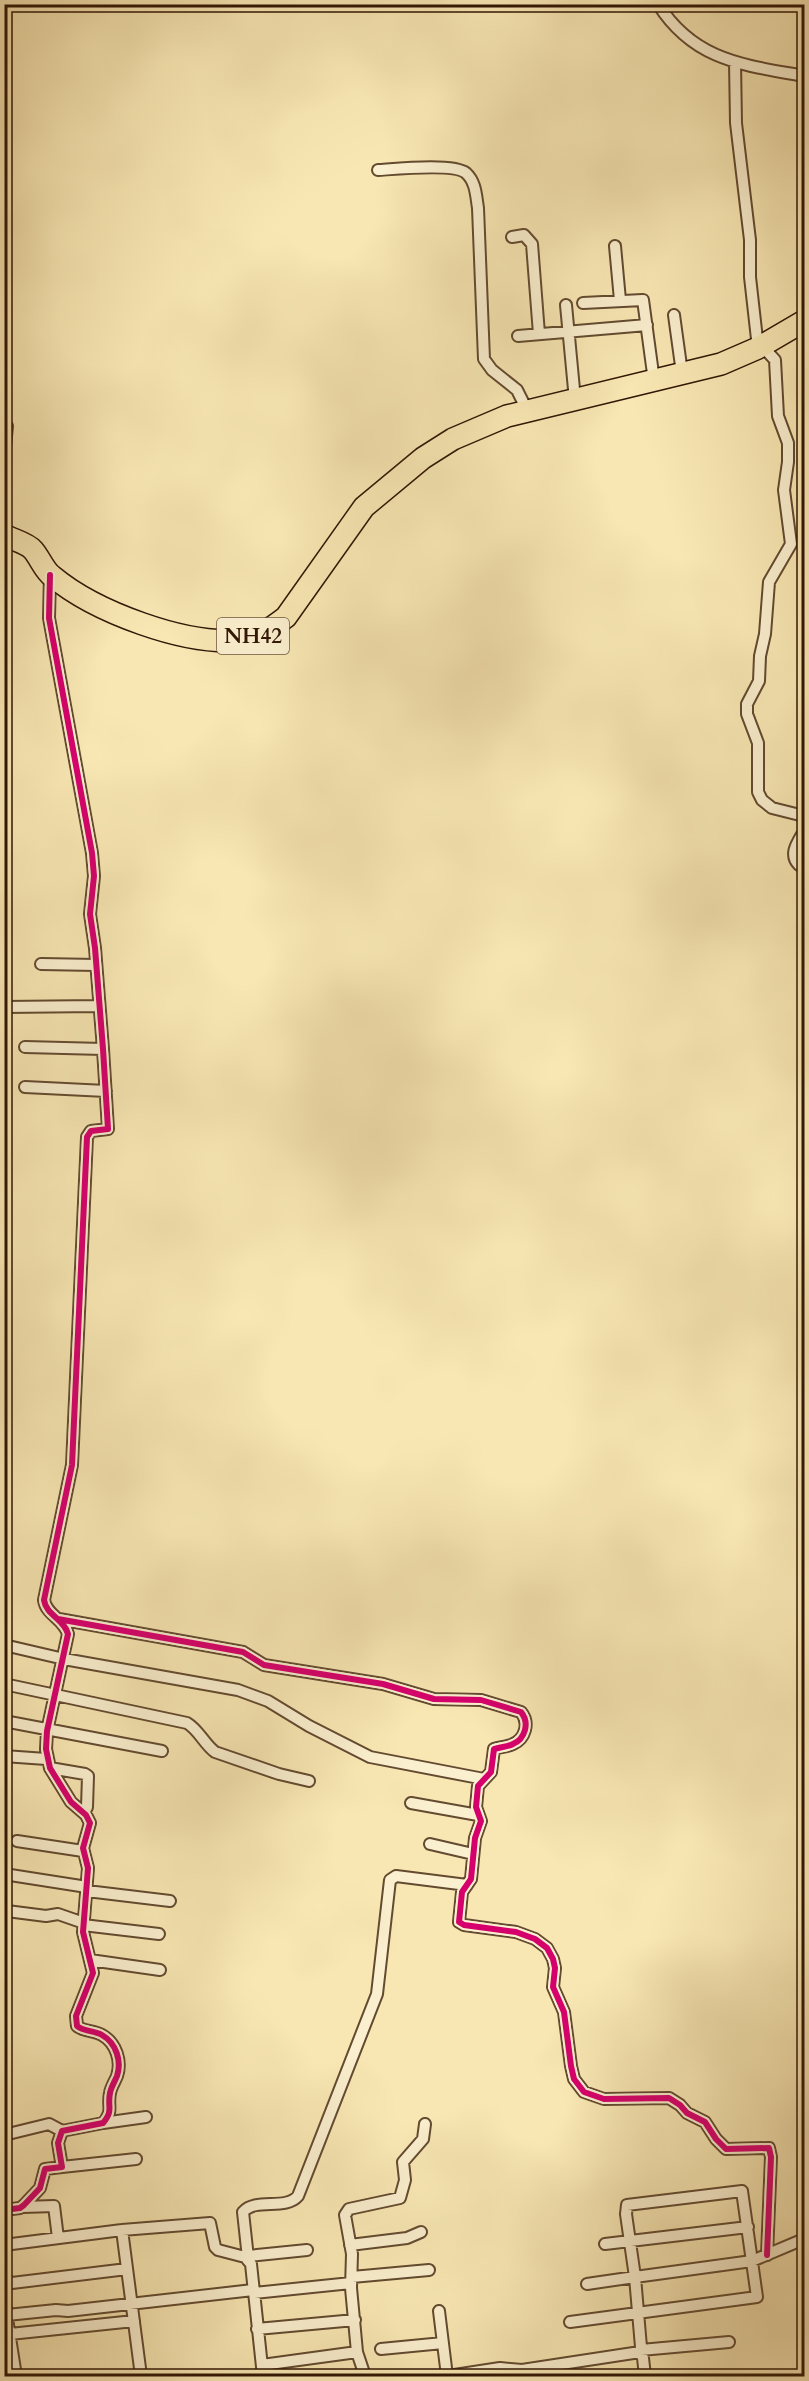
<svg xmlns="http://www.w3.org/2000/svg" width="809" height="2381" font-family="Cardo,serif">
  <rect width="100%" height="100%" fill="#f8e7b3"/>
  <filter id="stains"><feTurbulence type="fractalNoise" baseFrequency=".00333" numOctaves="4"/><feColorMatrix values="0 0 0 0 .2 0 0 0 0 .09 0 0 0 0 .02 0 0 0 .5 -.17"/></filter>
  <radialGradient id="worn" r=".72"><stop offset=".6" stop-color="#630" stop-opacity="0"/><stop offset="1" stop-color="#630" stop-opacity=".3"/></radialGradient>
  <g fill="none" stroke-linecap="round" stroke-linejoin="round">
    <g stroke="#634a30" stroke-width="14">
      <path id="street" d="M658,4C694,61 744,65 804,76
        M735,62L736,123L750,240V277L758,348
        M378,170C395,169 454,163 466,173C476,182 476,196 478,208L484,359L492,370L517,390L527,410
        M512,237L524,235L532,244L539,334
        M615,246L620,300
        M583,303L643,300L654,381
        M566,305L575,400
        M674,315L682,373
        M518,336L647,325
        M762,346L775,360L778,416L788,443V462L784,490L791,544L769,582L765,634L760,656L759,681L747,704V714L758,743V792L762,800L772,808L804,816
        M4,421L7,426L4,457
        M804,831C798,842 788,854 799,865H804
        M41,964L96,965
        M4,1007L98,1006
        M25,1047L103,1049
        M25,1087L106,1091
        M59,1619L243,1652L264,1665L383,1684L434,1699L481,1700L521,1712C530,1723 525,1739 513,1744C507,1747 500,1747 494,1749L491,1772L478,1786L476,1807L481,1821L475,1838L471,1879L462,1892L459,1922L464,1925L516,1932L535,1939L547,1948L553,1959L555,1968L553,1987L564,2012L571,2066L574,2079L584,2092L604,2099L669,2098L680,2105L687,2113L705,2122L716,2139L726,2149L769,2148L771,2157L767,2255
        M4,1645L64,1659L238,1690L268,1701L309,1726L370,1757L484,1779
        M4,1684L187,1723C199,1730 204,1744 215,1752L279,1774L309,1781
        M4,1721L162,1751
        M4,1756L46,1759
        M50,1768L85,1774L88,1776L87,1807L84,1813
        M411,1803L478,1815
        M17,1841L83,1851
        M430,1844L473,1854
        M4,1874L87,1887
        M87,1891L170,1901
        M7,1911L46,1916L58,1914L84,1923
        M83,1925L159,1934
        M90,1960L160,1970
        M103,2123L146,2117
        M4,2135L49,2124L62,2131
        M62,2167L136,2159
        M23,2207L54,2206L58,2238
        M4,2210L20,2208L24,2205L40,2188L45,2169L62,2167L58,2143L62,2131L103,2123C114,2110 107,2107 110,2093C111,2087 115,2081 117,2076C122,2061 116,2043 102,2035C94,2030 84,2032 77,2026L76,2016L93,1973L83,1932L88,1868L83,1848L90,1823L86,1815L71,1802L50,1768L46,1749L47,1731L68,1634C64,1619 46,1615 44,1600L72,1465L87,1137L91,1131L108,1129L103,1049L95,948L90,914L94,876L92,853L49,618L50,575
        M122,2230L141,2376
        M605,2244L748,2227
        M4,2245L122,2230L210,2223L215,2247L218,2250L245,2257L251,2264L263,2376
        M350,2245L407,2238L421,2232
        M248,2256L307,2250
        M248,2258L243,2212C256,2197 285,2211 298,2196L377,1994L390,1880L396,1876L467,1885
        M352,2277L429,2270
        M4,2279L12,2283L127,2269
        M254,2293L351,2283
        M4,2299L16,2376
        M439,2311L447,2376
        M7,2315L56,2310L68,2311L253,2290
        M570,2322L757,2297L742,2191L627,2205L626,2214L635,2277L587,2284
        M257,2329L355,2320
        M10,2334L134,2321
        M381,2349L443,2343
        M641,2350L729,2342
        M640,2352L643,2358L645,2376
        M262,2365L357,2352
        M365,2376L357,2352L351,2288L352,2254L345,2215L349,2209L400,2198L405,2180L403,2162L423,2139L425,2124
        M448,2376L500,2368L522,2370
        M517,2376L522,2370L640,2352L641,2347L635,2277L752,2261L804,2239"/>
    </g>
    <g stroke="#311605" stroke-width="24">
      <path id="highway" d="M4,535C13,540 27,543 33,550C40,558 44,570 52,576C95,612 186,646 241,640C258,638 273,627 286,617L364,507L423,458L453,439L507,416L721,364L758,348L804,321"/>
    </g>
    <use href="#street" stroke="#faefce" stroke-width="10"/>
    <use href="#highway" stroke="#f8e7b3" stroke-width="21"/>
    <g stroke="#faefce" stroke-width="10">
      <path id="cycleway" d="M58,1619L243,1652L264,1665L383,1684L434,1699L481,1700L521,1712C530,1723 525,1739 513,1744C507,1747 500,1747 494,1749L491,1772L478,1786L476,1807L481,1821L475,1838L471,1879L462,1892L459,1922L464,1925L516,1932L535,1939L547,1948L553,1959L555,1968L553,1987L564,2012L571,2066L574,2079L584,2092L604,2099L669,2098L680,2105L687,2113L705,2122L716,2139L726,2149L769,2148L771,2157L767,2255
        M4,2210L20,2208L24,2205L40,2188L45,2169L62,2167L58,2143L62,2131L103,2123C114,2110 107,2107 110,2093C111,2087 115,2081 117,2076C122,2061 116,2043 102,2035C94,2030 84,2032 77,2026L76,2016L93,1973L83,1932L88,1868L83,1848L90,1823L86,1815L71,1802L50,1768L46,1749L47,1731L68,1634C64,1619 46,1615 44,1600L72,1465L87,1137L91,1131L108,1129L103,1049L95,948L90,914L94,876L92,853L49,618L50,575"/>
    </g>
    <use href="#cycleway" stroke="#d6006c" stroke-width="6"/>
  </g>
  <g text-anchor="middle" stroke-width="4.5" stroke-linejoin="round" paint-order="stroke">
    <rect fill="#faefce" stroke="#6d5741" stroke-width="1.5" x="217" y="618" width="72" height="36" rx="4.5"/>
    <g font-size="21" font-weight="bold" fill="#311605">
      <text x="253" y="643">NH42</text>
    </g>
  </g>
  <rect width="809" height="2381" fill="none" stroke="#f8e7b3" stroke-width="24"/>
  <rect x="6" y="6" width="797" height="2369" fill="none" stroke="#311605" stroke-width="3"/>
  <rect x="12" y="12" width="785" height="2357" fill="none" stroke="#311605" stroke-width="1.5"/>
  <rect width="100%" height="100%" filter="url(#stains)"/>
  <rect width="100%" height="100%" fill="url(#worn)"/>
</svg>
